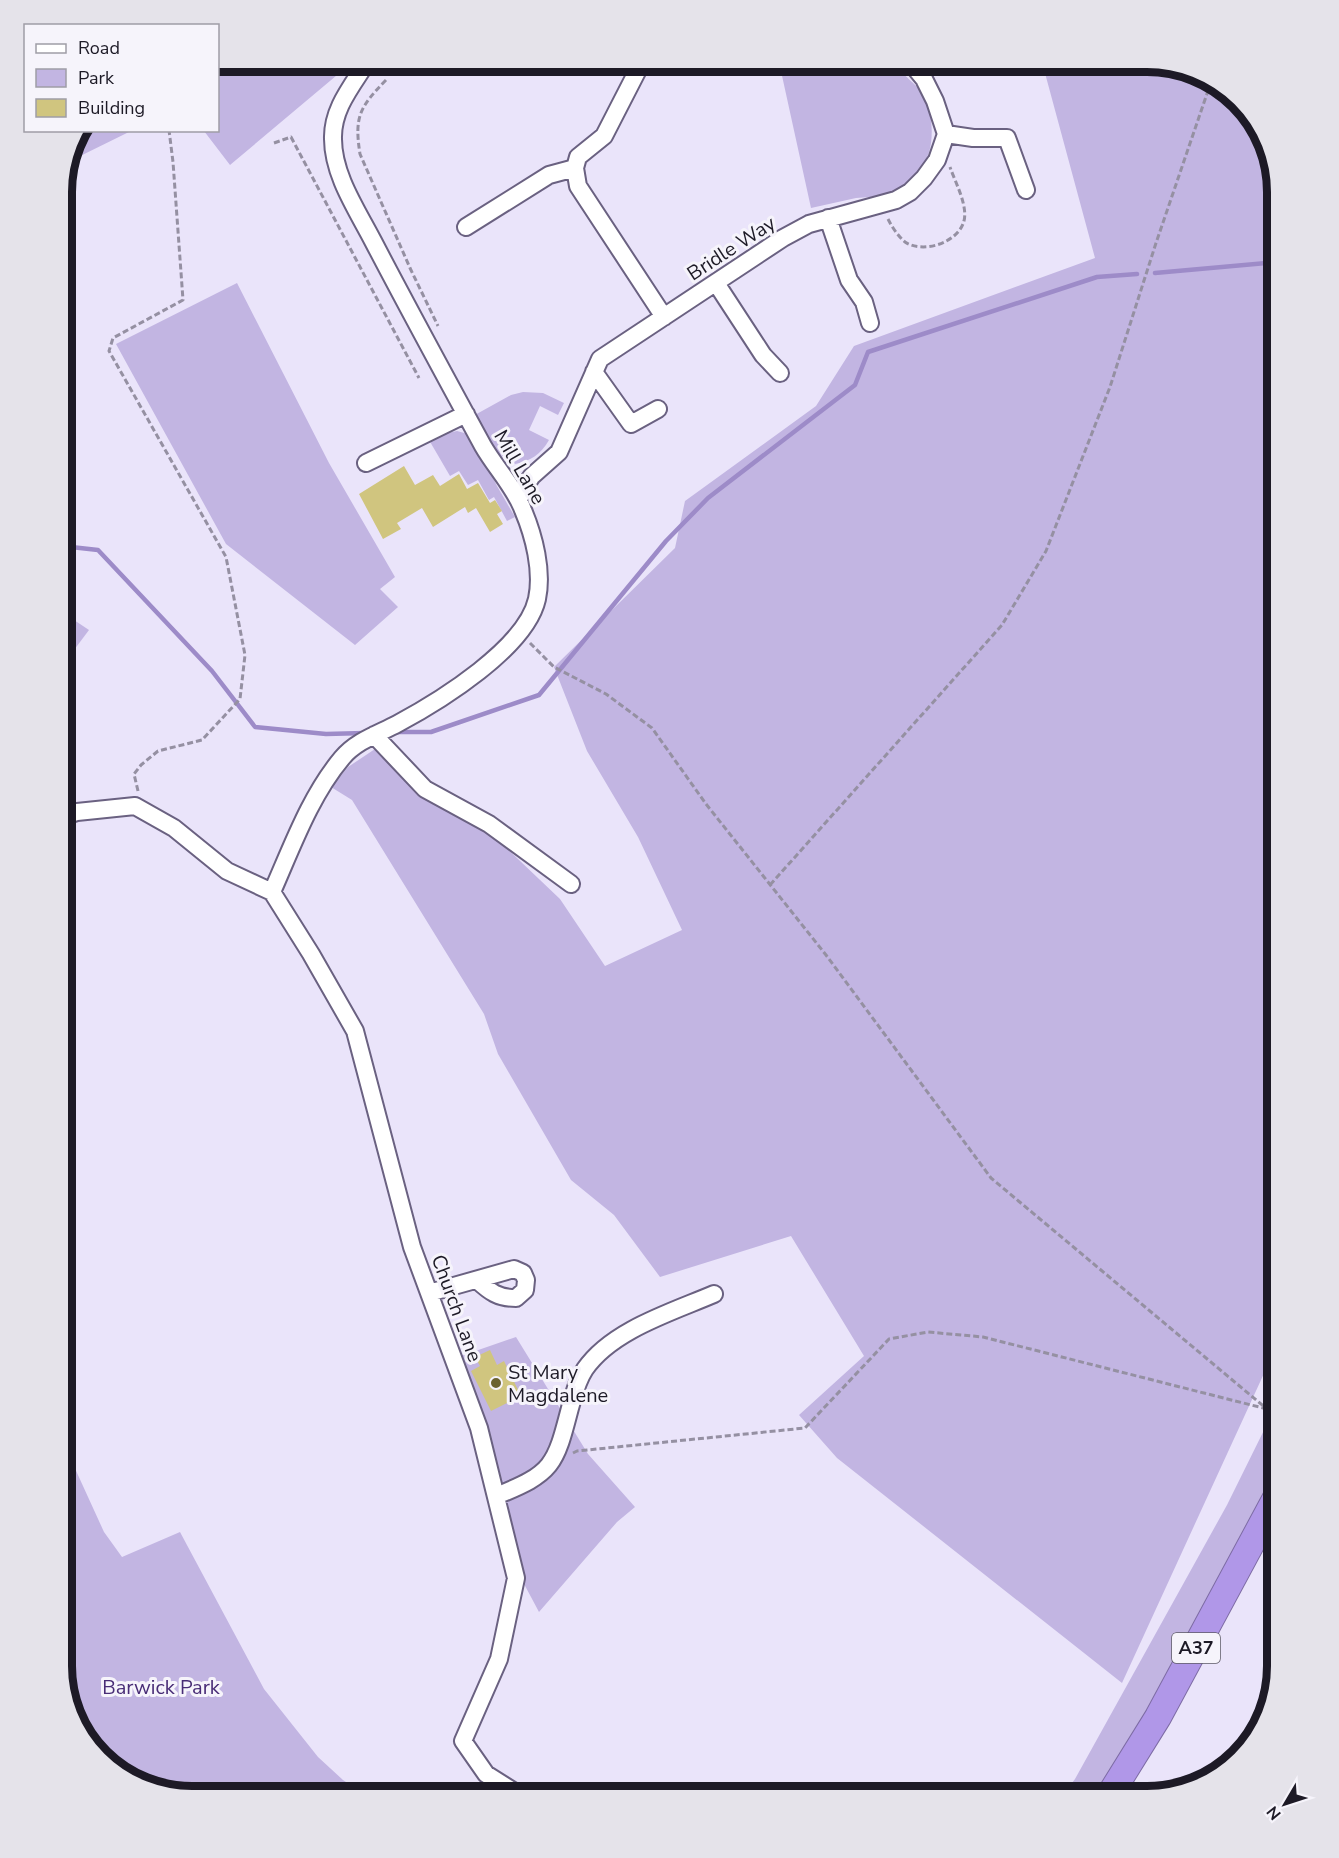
<svg xmlns="http://www.w3.org/2000/svg" width="1339" height="1858" font-family="'Nunito Sans',sans-serif">
  <rect width="100%" height="100%" fill="#eae4fa"/>
  <path fill="#c2b5e2" d="M218,62H347L349,65L230,165L204,131L218,130Z
    M779,62H896C902,77 917,83 925,97C931,111 933,128 931,143C928,167 908,189 884,195C875,197 865,197 856,198C841,201 826,205 811,208Z
    M1042,62H1156L1213,79L1260,126L1277,192V1345L1122,1683L837,1458L799,1415L864,1356L791,1236L660,1277L614,1215L571,1180L498,1054L484,1014L352,800L331,787L348,767L375,749L394,763L429,801L496,838L560,899L605,966L682,930L638,837L587,751L554,667L675,548L685,501L816,406L854,346L1095,258Z
    M78,130H131V131L68,162Z
    M237,283L329,463L395,577L380,589L398,607L355,645L226,544L116,344Z
    M523,392L543,393L564,403L558,415L540,406L529,430L549,440C541,454 531,461 515,464L499,454L495,449L490,451L473,416L511,395Z
    M457,431L468,434L476,443L497,486L515,517L507,521L494,497L489,500L478,480L468,485L459,471L450,476L429,440L443,434Z
    M62,612L89,630L62,666Z
    M516,1337L588,1454L635,1507L617,1522L539,1612L523,1582L511,1519L481,1412L461,1356Z
    M1277,1404V1481L1159,1700L1150,1705L1107,1778L1094,1796H1062L1075,1779L1227,1505Z
    M62,1440L104,1532L122,1557L180,1532L264,1689L318,1757L343,1780L367,1796H183L126,1779L79,1732L62,1666Z
    M480,1784L497,1796H440L441,1792Z"/>
  <g fill="none" stroke-linecap="round" stroke-linejoin="round">
    <path stroke="#9d8bc8" stroke-width="4.5" d="M1155,273L1277,262
      M62,546L98,550L212,671L255,727L326,734L365,733
      M394,732H431L539,695L666,541L708,498L855,385L868,352L1097,277L1137,274"/>
  </g>
  <path fill="#d0c57f" d="M404,466L415,485L433,475L440,486L459,474L467,489L478,483L490,503L495,500L502,511L497,514L503,524L490,532L476,508L468,513L465,507L433,527L422,508L397,523L401,529L383,539L359,494Z
    M490,1350L497,1365L504,1361L521,1396L491,1411L471,1371L480,1366L475,1357Z"/>
  <g fill="none" stroke-linecap="round" stroke-linejoin="round">
    <g stroke="#6a6181" stroke-width="20">
      <path id="minor" d="M375,62L382,64L394,62
        M946,134L973,138H1007L1026,190
        M575,168L578,186L664,317
        M828,218L849,280L864,302L870,323
        M466,227L549,175L575,168L578,157L604,136L642,62
        M716,283L763,355L780,373
        M594,372L631,424L658,409
        M366,463L466,414
        M519,500L524,487L532,476L559,452L600,359L783,238L809,224L896,200L910,192L924,178L937,160L946,134L935,101L924,79L910,62
        M374,735L425,789L489,824L571,884
        M62,817L77,812L135,806L174,828L227,871L272,892
        M272,892C292,847 310,796 342,758C356,741 378,734 397,724C440,701 526,648 537,599C543,571 534,536 523,510C515,488 495,467 483,446C446,378 409,310 373,241C357,210 333,175 333,139C332,109 352,86 367,62
        M272,892L311,954L355,1031L412,1247L479,1428L516,1578L499,1659L463,1741L486,1774L521,1796
        M429,1293L514,1269L523,1273L526,1280L525,1290L516,1298C498,1298 490,1292 477,1280
        M496,1496C553,1473 555,1466 570,1408C574,1394 577,1381 585,1369C612,1330 672,1312 714,1294"/>
    </g>
    <g stroke="#7d6ba4" stroke-width="28">
      <path id="highway" d="M1109,1796L1158,1717L1277,1496"/>
    </g>
    <path stroke="#9590a2" stroke-width="3" stroke-dasharray="6 3" stroke-linecap="butt" d="M386,80C360,107 354,116 360,154L410,268L438,326
      M274,143L291,137L419,378
      M888,219C892,227 898,236 905,242C923,254 958,243 964,221C968,205 955,182 950,167
      M530,643L554,667L606,694L652,728L706,804L826,955L991,1178L1267,1409
      M138,791L134,774L141,765L158,751L202,740L240,699L245,655L226,557L109,351L113,338L183,300L173,162L169,130
      M770,885L1002,625L1046,551L1110,387L1156,243L1212,79
      M573,1453L577,1451L805,1428L889,1339L928,1332L983,1337L1267,1409L1277,1418"/>
    <use href="#minor" stroke="#fff" stroke-width="16"/>
    <use href="#highway" stroke="#b097e8" stroke-width="26"/>
  </g>
  <circle fill="#6b622f" stroke="#f6f4fb" stroke-width="2" cx="496" cy="1383" r="6"/>
  <g text-anchor="middle" stroke-width="6" stroke-linejoin="round" paint-order="stroke">
    <rect fill="#f6f4fb" stroke="#5e5b66" stroke-width="1.5" x="1172" y="1633" width="48" height="30" rx="4.5"/>
    <g font-size="18" font-weight="bold" fill="#1d1a26">
      <text x="1196" y="1654">A37</text>
    </g>
    <g font-size="20" fill="#1d1a26" stroke="#f6f4fb">
      <text transform="translate(731 248) rotate(-33)" y="7">Bridle Way</text>
      <text transform="translate(520 467) rotate(60)" y="7">Mill Lane</text>
      <text transform="translate(457 1308) rotate(70)" y="7">Church Lane</text>
    </g>
    <g font-size="20" fill="#1d1a26" stroke="#f6f4fb" text-anchor="start">
      <text x="508" y="1379">St Mary<tspan x="508" dy="23">Magdalene</tspan></text>
    </g>
    <g font-size="20" fill="#482c76" stroke="#f6f4fb">
      <text x="161" y="1694">Barwick Park</text>
    </g>
  </g>
  <path d="M0 0H1339V1858H0ZM192 72H1147A120 120 0 0 1 1267 192V1666A120 120 0 0 1 1147 1786H192A120 120 0 0 1 72 1666V192A120 120 0 0 1 192 72Z" fill="#e5e3ea" fill-rule="evenodd"/>
  <path fill="none" stroke="#1d1a26" stroke-width="8" d="M192 72H1147A120 120 0 0 1 1267 192V1666A120 120 0 0 1 1147 1786H192A120 120 0 0 1 72 1666V192A120 120 0 0 1 192 72Z"/>
  <rect x="24" y="24" width="195" height="108" fill="#f6f4fb" stroke="#9f9da6" stroke-width="1.5"/>
  <rect x="36" y="44" width="30" height="9" fill="#ffffff" stroke="#9f9da6" stroke-width="1.5"/>
  <text x="78" y="54" font-size="18" fill="#1d1a26">Road</text>
  <rect x="36" y="69" width="30" height="18" fill="#c2b5e2" stroke="#9f9da6" stroke-width="1.5"/>
  <text x="78" y="84" font-size="18" fill="#1d1a26">Park</text>
  <rect x="36" y="99" width="30" height="18" fill="#d0c57f" stroke="#9f9da6" stroke-width="1.5"/>
  <text x="78" y="114" font-size="18" fill="#1d1a26">Building</text>
  <g transform="translate(1285 1804) rotate(231)" stroke="#f6f4fb" stroke-width="4.5" paint-order="stroke">
  <path d="M0-4.5L10 22L0 15L-10 22Z" fill="#1d1a26"/>
  <text y="-9" font-size="16" font-weight="bold" text-anchor="middle" fill="#1d1a26">N</text>
  </g>
</svg>
